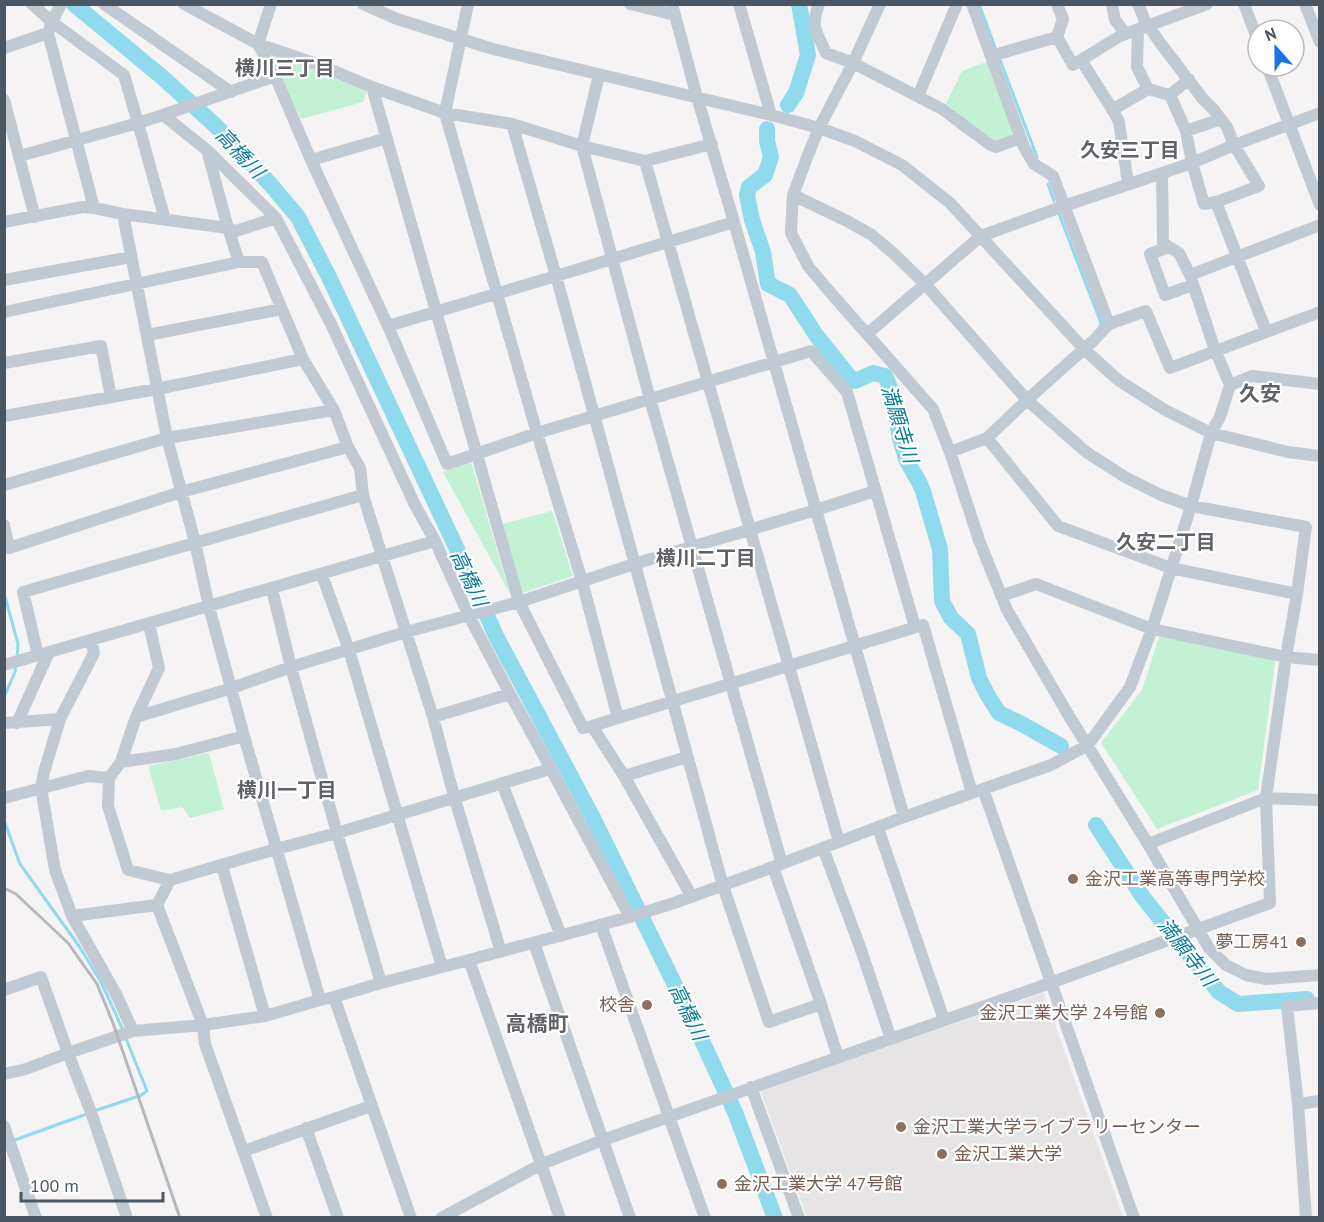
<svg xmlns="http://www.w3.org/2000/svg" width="1324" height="1222" font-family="'PT Sans','Noto Sans JP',sans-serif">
  <rect width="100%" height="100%" fill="#f5f3f3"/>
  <path fill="#e6e4e5" d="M1044,993L1123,1217H807L760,1090Z"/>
  <path fill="#c3f1d5" d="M265,49L367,90L363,102L301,119Z
    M989,61L1016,137L994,143L946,104L962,71Z
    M471,462L510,594L443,472Z
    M552,511L573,576L522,593L502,524Z
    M1159,637L1276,656L1258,790L1157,829L1101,743L1142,690Z
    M209,753L224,809L190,818L182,807L161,811L148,766Z"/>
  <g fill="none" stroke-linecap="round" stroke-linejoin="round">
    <path stroke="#90daee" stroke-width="3" d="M979,4L996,50
      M1000,60L1037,157
      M1048,184L1054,201
      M1059,214L1101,323L1100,326
      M4,593L18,644L17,659
      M4,697L15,672L16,665
      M4,820L20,864L79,946L101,982L123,1030
      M125,1036L147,1091L140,1096
      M94,1111L136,1097
      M12,1141L87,1114"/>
    <path stroke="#90daee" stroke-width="16" d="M74,4L162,77L217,127L271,185L298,217L330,279L463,562L496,636L593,818L697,1030L735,1112L775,1218
      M788,105L796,93L808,55L799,4
      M767,129V141L771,157L765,175L749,187L747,195L752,220L763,252L768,284L790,295L816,335L852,380L855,381L873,373L885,376L892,392L900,439L907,461L919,482L923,491L940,549L942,601L951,618L968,634L979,678L987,694L999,713L1020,723L1061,746
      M1096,825L1142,896L1219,992L1238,1004L1307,999"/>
    <path stroke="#c1cad2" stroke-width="12" d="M32,4L52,22L124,75L138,123L163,115L207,150L228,228L236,231L276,218
      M61,4L52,22L48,33L94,208
      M104,4L231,92
      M184,4L258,44L317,64L372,87L445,113L512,124L582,146L645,161L839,842
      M271,4L258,44L275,76
      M363,4L397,19L493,49L771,115L819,128L855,141L902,165L950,203L1084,349L1118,380L1165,410L1211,433L1288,452L1320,456
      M468,4L445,113L537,433L582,581L618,718L923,625L972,793
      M630,4L675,15
      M672,4L697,97L734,222L816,510L875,491
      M739,4L771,115
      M819,4C810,27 817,32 826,53L853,63L942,109L989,144L996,147L1020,138
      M880,4L853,63L819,128L808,155L793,195L791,233L808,266L829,291L933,409L950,452L979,540L1007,610L1069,716L1148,844L1209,948L1226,965L1246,975L1266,979L1320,975
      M972,4L1024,147L1034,164L1053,176L1109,324
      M1112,4L1115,20L1126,34
      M1138,4L1145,21L1161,44L1203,99L1213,109L1227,127L1234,145L1259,186L1216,202
      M1244,4L1258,41
      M1305,4L1320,42
      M1138,30L1137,67L1148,89L1170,95
      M1057,37L1073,65L1120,36L1207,4
      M4,48L48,33
      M991,56L1057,37L1063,19L1057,4
      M1081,60L1114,112L1119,122L1128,184
      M1267,66L1320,205
      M599,75L582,146L650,399L782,864
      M1189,79L1170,95L1186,131L1192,163L1204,204L1216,202L1266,331
      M372,87L519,602L583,728L592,726L624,776L692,897
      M918,96L957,4
      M4,100L35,217
      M1112,110L1148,89
      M163,115L275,76L311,160L388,326L447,464L537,433L811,351L847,392L915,627
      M512,124L556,276L734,222
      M1186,131L1221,119
      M207,150L276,218L331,324L415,505L435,541
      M20,156L138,123L165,220
      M311,160L387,138
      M645,161L712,144
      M1162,173L1163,243L1179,253L1190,275
      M793,195L847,221L872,235L893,253L926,285L1027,400L1086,452L1125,477L1161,495L1191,506L1306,527L1297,594
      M123,214L167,438L195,542L209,607L244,736L320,1000L334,997L411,1218
      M4,222L83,207L94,208L123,214L228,228L239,262H262L303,359L334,410L348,447L360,468L363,495L382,556L435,541L469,616L510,694L537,743L630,917
      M1169,247L1150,254L1165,295L1193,285
      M4,280L131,257
      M4,312L239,262
      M388,326L556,276L723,886L769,1022L821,1004L838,1057
      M867,334L981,236L1064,206L1192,163L1234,145L1320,113
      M147,335L282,309
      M4,363L101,346L111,397
      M1230,385L1215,350L1190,275L1320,225
      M4,416L157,389L303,359
      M987,438L1027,400L1094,340L1109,324L1146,311L1170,368L1320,312
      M4,485L167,438L334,410
      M4,525L9,548L181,492L348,447
      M322,575L349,650L442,967
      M272,589L291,667L406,632L519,602L634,564L816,510L904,817L1051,765L1088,745L1130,687L1152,629L1286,657L1320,660
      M1001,596L1036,584L1152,629L1191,506L1211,433L1220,417L1230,385L1252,376L1320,384
      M38,655L23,592L363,495
      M4,665L382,556L433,717L454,796L501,952
      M136,717L159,668L149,624
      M433,717L510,694
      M4,723L60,719
      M17,723L49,652
      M592,726L618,718
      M121,762L176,754L244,736
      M624,776L687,757
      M502,783L561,936
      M983,789L1134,1218
      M4,798L88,776L109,778
      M878,828L944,1020
      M1148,844L1266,798L1320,800
      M823,848L860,947L891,1039
      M222,866L265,1016
      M773,867L821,1004
      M170,880L276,849L337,833L550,769
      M157,905L203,1025L265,1016L320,1000
      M72,916L55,870L41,788L44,772L60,719L94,653L91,640
      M601,925L705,1218
      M534,943L630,1218
      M381,983L469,960
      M4,990L41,977L68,1053L133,1031L116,994L72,916L157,905L170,880L128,870L108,806L109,778L121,762L136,717L232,688L291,667L337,833L381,983L334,997
      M133,1031L203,1025L205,1044L267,1218
      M4,1074L26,1069L68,1053L92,1115L127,1218
      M751,1087L799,1218
      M1298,1104L1287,1006L1320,1003
      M4,1126L36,1218
      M306,1128L338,1218
      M244,1151L371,1106
      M441,1218L542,1164L603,1140L1039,987L1270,903L1266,798L1286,657L1297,594L1171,568L1058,526L987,438L950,452
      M560,1218L469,960L630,917L674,903L773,867L904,817
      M1306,1218L1298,1104L1320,1101"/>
    <path stroke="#b5b8bd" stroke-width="3" d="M4,888L16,894L68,943L97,984L113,1023L180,1218"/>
  </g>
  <g fill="#8d6e63" stroke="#fff" stroke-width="2">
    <circle cx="1073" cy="879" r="6"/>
    <circle cx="1301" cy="942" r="6"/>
    <circle cx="647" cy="1005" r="6"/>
    <circle cx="1160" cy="1013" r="6"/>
    <circle cx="901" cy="1127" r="6"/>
    <circle cx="942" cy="1154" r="6"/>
    <circle cx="722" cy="1184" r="6"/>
  </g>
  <g text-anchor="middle" stroke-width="4.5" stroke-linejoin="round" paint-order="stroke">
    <g font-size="18" fill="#785e54" stroke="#fff" text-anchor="start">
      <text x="1085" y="885">金沢工業高等専門学校</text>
      <text x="1289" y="948" text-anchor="end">夢工房41</text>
      <text x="635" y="1011" text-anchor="end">校舎</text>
      <text x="1148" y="1019" text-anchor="end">金沢工業大学 24号館</text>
      <text x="913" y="1133">金沢工業大学ライブラリーセンター</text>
      <text x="954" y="1160">金沢工業大学</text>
      <text x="734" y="1190">金沢工業大学 47号館</text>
    </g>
    <g font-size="20" font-weight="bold" fill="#5f6368" stroke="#fff">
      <text x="285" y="75">横川三丁目</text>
      <text x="1130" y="157">久安三丁目</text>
      <text x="1166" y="549">久安二丁目</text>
      <text x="706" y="565">横川二丁目</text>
      <text x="287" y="797">横川一丁目</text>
    </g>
    <g font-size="20" font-style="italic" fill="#0c7c9b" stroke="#fff">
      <text transform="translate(240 153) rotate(47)" y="7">高橋川</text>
      <text transform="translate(900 424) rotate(73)" y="7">満願寺川</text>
      <text transform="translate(469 578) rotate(65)" y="7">高橋川</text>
      <text transform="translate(1187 952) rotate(52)" y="7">満願寺川</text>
      <text transform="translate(688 1012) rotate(64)" y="7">高橋川</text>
    </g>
    <g font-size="21" font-weight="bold" fill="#5f6368" stroke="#fff">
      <text x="1260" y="401">久安</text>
      <text x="537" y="1031">高橋町</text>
    </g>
  </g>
  <rect width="1324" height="1222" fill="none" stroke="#4a5661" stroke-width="12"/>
  <g transform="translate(1276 48) rotate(339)"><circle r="28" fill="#ffffff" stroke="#b7bbc0" stroke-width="1.5"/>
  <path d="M0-4.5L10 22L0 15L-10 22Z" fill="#1a73e8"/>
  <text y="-9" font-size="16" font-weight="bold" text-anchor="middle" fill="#4a5661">N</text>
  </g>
  <path d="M21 1192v9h142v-9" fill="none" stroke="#4a5661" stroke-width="3"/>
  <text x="30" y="1192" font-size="18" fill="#4a5661" stroke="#ffffff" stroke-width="4.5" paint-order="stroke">100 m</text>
</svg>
